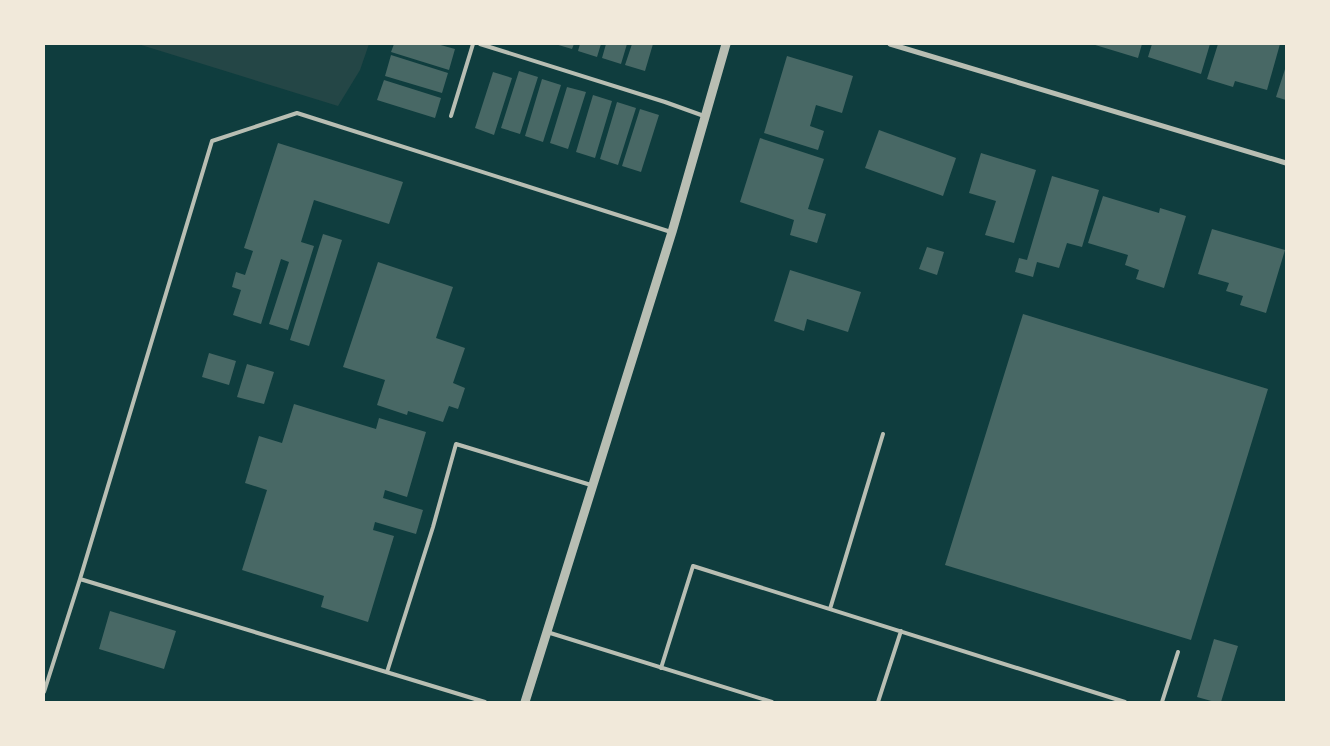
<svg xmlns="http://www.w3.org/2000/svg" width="1330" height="746" font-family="'Libre Baskerville',serif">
  <rect width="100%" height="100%" fill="#0f3d3e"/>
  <path fill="#244646" d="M138,44H369L360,70L338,106Z"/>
  <path fill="#486865" d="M394,44H437L455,49L449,70L391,52Z
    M555,44H574L572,49Z
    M580,44H601L597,57L578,51Z
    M606,44H627L621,64L602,58Z
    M632,44H653L645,71L625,65Z
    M1092,44H1142L1138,58Z
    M1152,44H1210L1201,74L1148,57Z
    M1218,44H1280L1267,90L1235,81L1233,87L1207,79Z
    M391,55L448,73L442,93L385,76Z
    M787,56L853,76L842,113L816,105L810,126L824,131L818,150L764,133Z
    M1286,66V100L1276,97Z
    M519,71L538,77L520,134L501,128Z
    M493,72L512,78L494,135L475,128Z
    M542,79L561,85L543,142L525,136Z
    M384,80L441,98L435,118L377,100Z
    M567,87L586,92L568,149L550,143Z
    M593,95L612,101L595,158L576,152Z
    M617,102L636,108L618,165L600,159Z
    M640,109L659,115L641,172L622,166Z
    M879,130L956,158L943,196L865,168Z
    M760,138L824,159L808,209L826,214L817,243L790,235L794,220L740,202Z
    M278,143L403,182L389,224L314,200L301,242L314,246L288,330L269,324L289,262L281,259L261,324L233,315L241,290L232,287L236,272L245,275L253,251L244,248Z
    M981,153L1036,170L1014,243L985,235L996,201L969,193Z
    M1052,176L1099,190L1082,247L1067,243L1059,268L1037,262L1033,277L1015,272L1019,258L1027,260Z
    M1103,196L1159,213L1160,208L1186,216L1164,288L1136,279L1139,270L1125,265L1128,255L1088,243Z
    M1212,229L1285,250L1266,313L1240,305L1243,296L1226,291L1229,283L1198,274Z
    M323,234L342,240L309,346L290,340Z
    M927,247L944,252L937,275L919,269Z
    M378,262L453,287L436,338L465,348L453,383L465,388L458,409L449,406L443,422L408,411L407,415L377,405L385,380L343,367Z
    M790,270L861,292L848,332L807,319L804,331L774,321Z
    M1023,314L1268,389L1191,640L945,565Z
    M209,353L236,361L229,385L202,377Z
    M247,364L274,372L264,404L237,397Z
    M294,404L376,429L379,418L426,432L407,497L385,490L383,498L423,510L416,534L375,522L373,530L394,536L368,622L321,607L324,596L242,570L267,490L245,483L259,436L282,443Z
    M110,611L176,631L164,669L99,649Z
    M1214,639L1238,646L1221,702H1215L1197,697Z"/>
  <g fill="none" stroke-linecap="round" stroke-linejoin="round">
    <path stroke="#b8beb3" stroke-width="4" d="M480,44L665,102L704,116
      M451,116L473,44
      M80,579L485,702
      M830,609L883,434
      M547,632L772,702
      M661,668L693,566L1125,702
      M387,672L433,527L456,444L591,485
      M44,692L80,579L212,141L297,113L671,232
      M878,702L901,631
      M1162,702L1178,652"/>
    <path stroke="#b8beb3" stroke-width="5" d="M890,44L1286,163"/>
    <path stroke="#b8beb3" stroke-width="9" d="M525,702L672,232L726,44"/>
  </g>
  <rect width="1330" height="746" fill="none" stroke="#f1e9da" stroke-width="90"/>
</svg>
